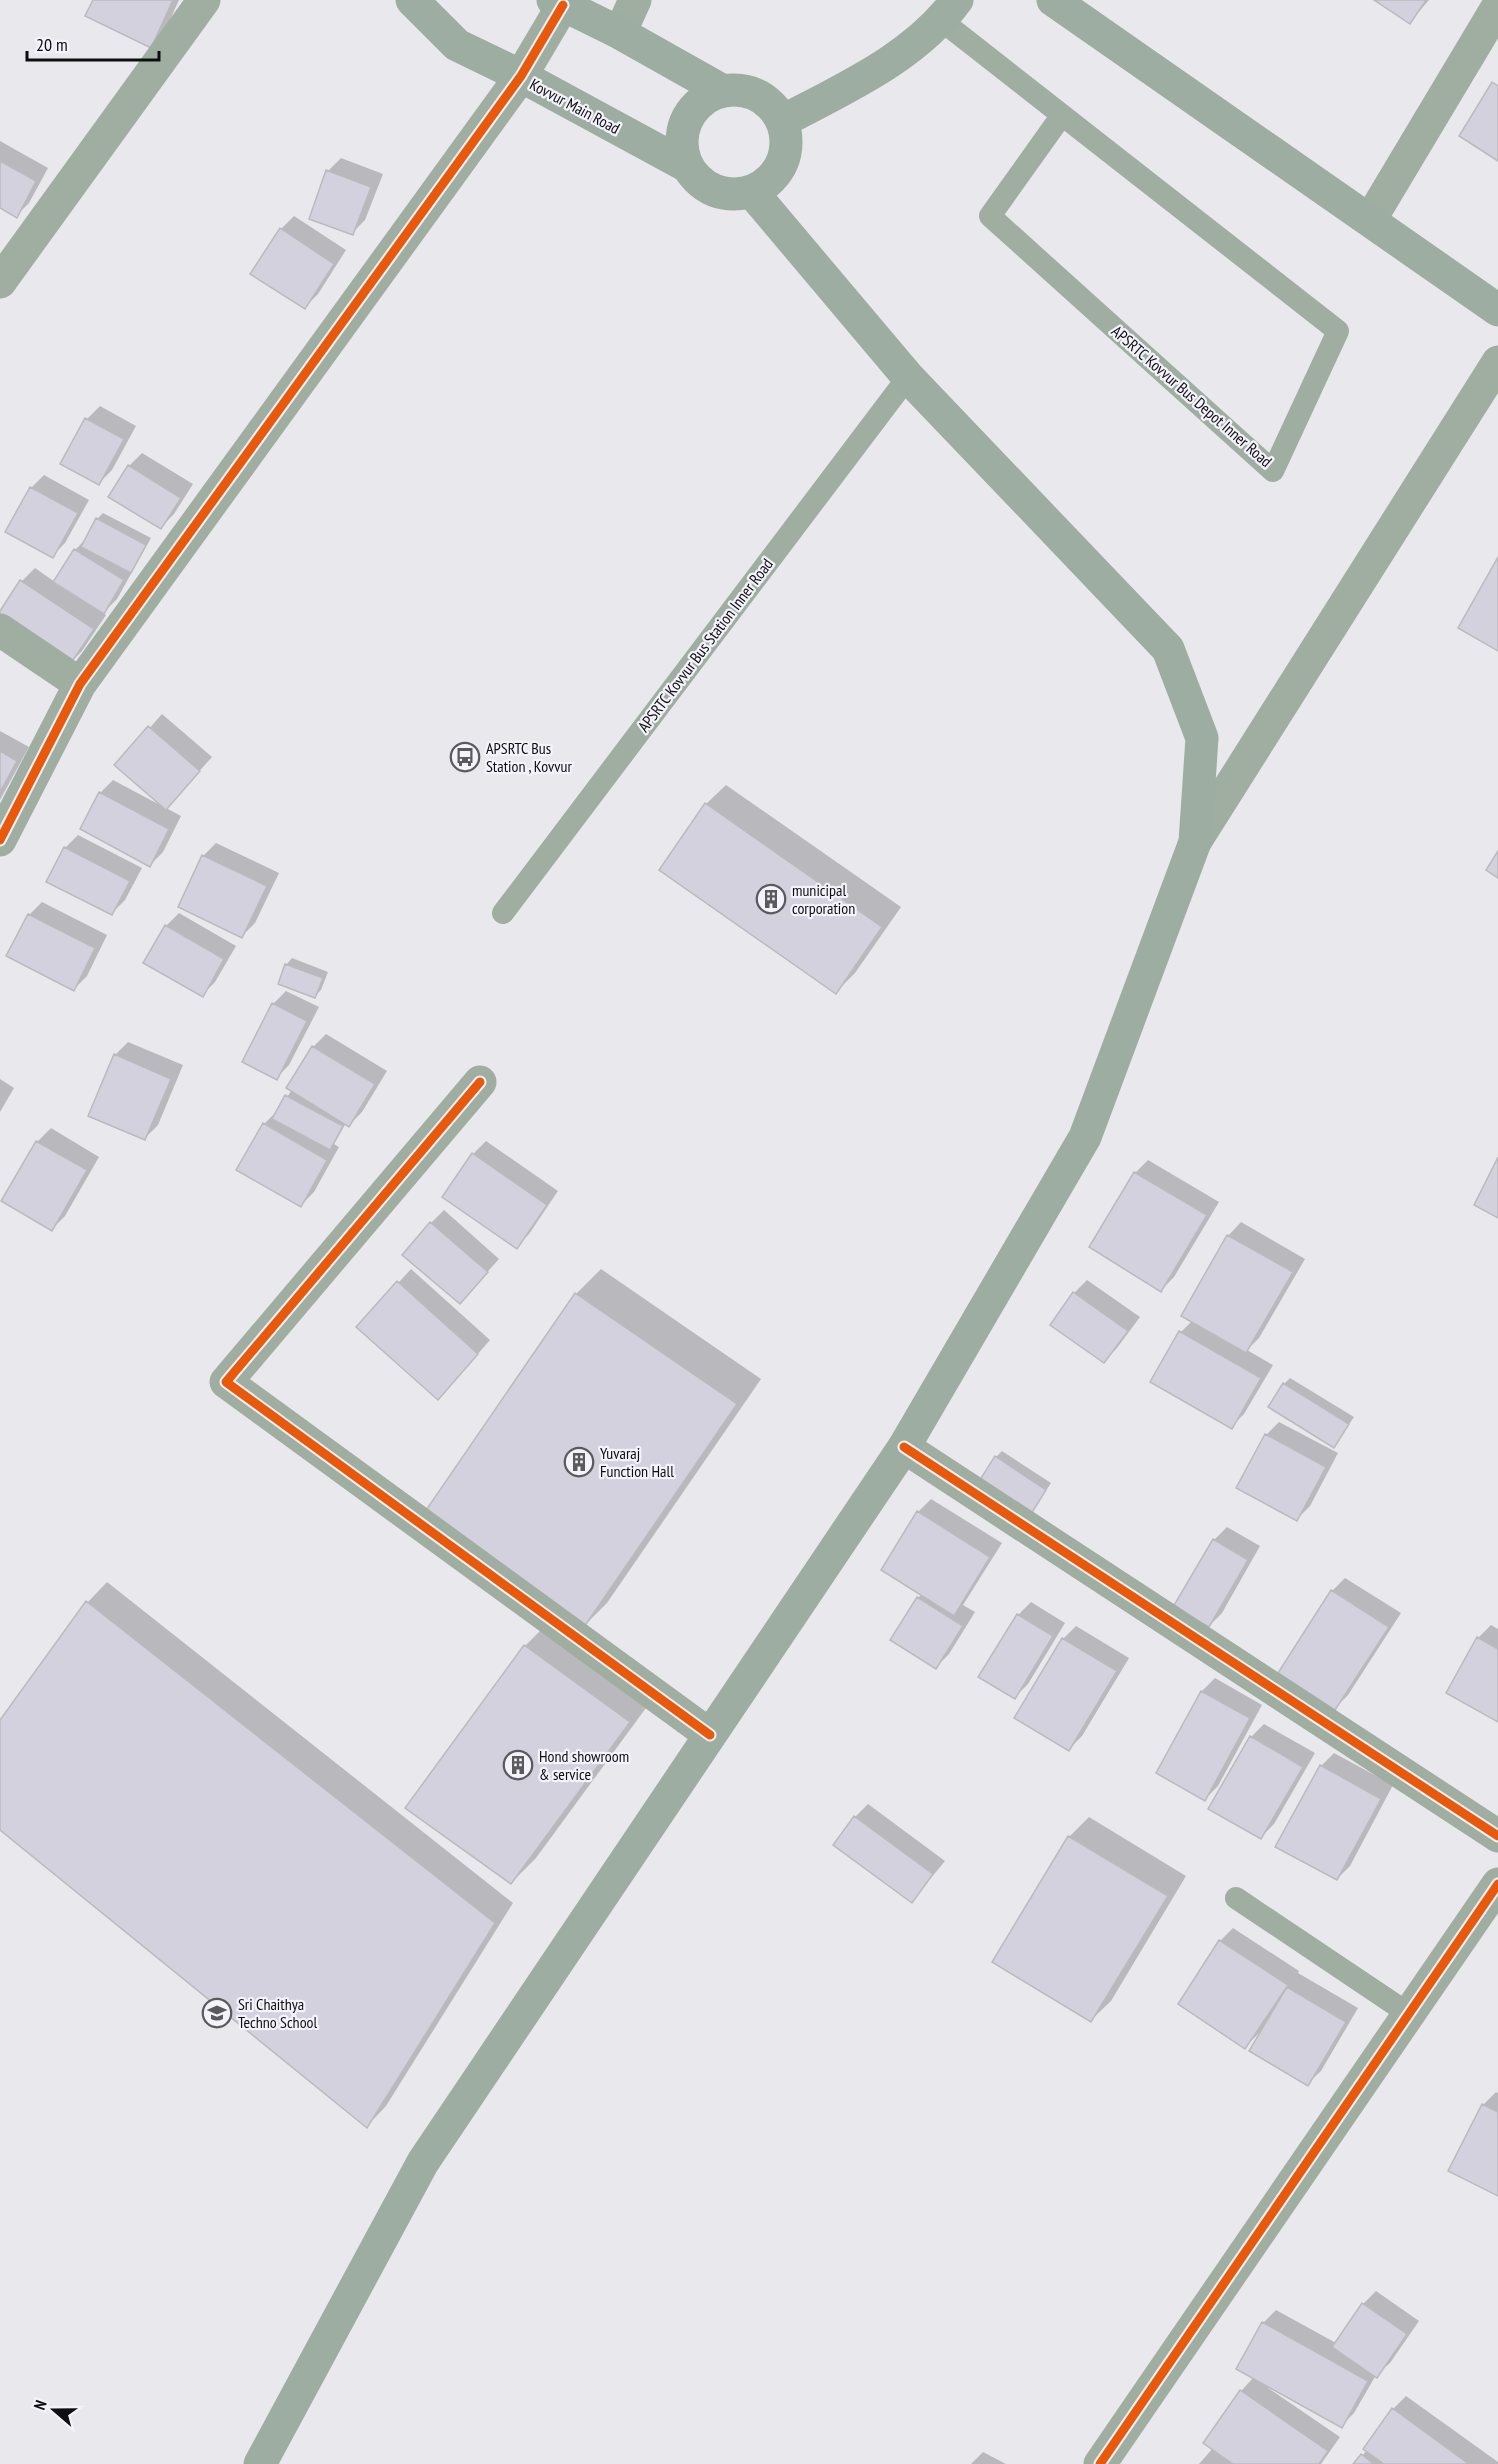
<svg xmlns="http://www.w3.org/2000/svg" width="1498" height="2464" font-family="'PT Sans Narrow',sans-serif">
  <rect width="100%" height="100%" fill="#e8e8ed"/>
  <path fill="#0003" d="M94,0H179L164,33L151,46Z
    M1377,0H1429L1410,22Z
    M0,141L48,168L29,203L16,216L0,207Z
    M341,158L383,174L365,220L352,233L328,171Z
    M294,216L346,250L318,294L305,307L281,229Z
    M100,406L136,426L112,470L99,483L87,419Z
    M142,453L193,484L174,514L161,527L111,496L129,466Z
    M44,475L89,500L65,543L52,556L31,488Z
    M103,513L151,538L117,599L103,613L106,615L82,651L69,664L22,581L35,568L55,582L75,550L87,538L97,519Z
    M162,714L212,757L166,808L181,816L163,852L150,865L100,793L113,780L160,805L117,765Z
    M0,731L29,747L0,800Z
    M726,785L901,907L855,973L836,992L706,804Z
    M78,835L142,868L125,900L112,913L65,848Z
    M216,843L279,873L255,923L242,936L203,856Z
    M42,902L107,935L87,976L74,989L29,915Z
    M179,913L236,946L215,982L202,995L145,963L166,926Z
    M292,958L328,972L321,990L315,996L286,965Z
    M286,991L319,1007L289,1065L276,1078L244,1062L273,1004Z
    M326,1034L387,1071L362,1112L349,1125L346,1123L334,1144L339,1147L314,1192L301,1205L264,1124L277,1111L292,1090L288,1088L313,1047Z
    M128,1042L183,1065L158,1125L145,1138L115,1055Z
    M0,1079L14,1088L0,1112Z
    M51,1128L99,1157L65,1216L52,1229L3,1201L38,1141Z
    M486,1141L558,1191L529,1234L516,1247L473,1154Z
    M1148,1160L1219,1202L1174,1277L1161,1290L1091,1247L1135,1173Z
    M444,1210L499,1259L472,1289L431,1223Z
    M1241,1222L1305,1259L1259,1338L1247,1350L1273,1365L1244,1414L1231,1427L1152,1382L1181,1332L1192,1321L1183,1316L1228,1236Z
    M411,1269L490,1340L451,1385L358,1327Z
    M601,1269L761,1379L607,1603L582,1628L576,1294Z
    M1087,1280L1140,1317L1117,1348L1104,1361L1052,1325L1074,1293Z
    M1290,1378L1354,1417L1334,1446L1284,1384Z
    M1279,1422L1338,1453L1310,1506L1297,1519L1266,1435Z
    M1002,1451L1051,1483L1028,1518L996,1457Z
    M931,1499L1002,1543L963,1605L975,1612L949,1654L936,1667L918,1598L922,1594L918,1512Z
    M1227,1527L1260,1546L1222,1613L1209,1626L1214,1540Z
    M1345,1578L1401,1613L1348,1695L1335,1708L1332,1591Z
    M107,1582L513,1903L386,2106L367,2126L0,1828V1723L88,1602Z
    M1031,1602L1065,1623L1028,1684L1015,1697L980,1677L1018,1615Z
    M550,1621L654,1697L536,1858L511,1883L525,1646Z
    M1491,1625L1498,1629V1720L1478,1638Z
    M1076,1626L1129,1658L1082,1736L1069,1749L1063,1639Z
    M1215,1678L1262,1705L1218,1786L1205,1799L1158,1772L1202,1691Z
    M1264,1724L1315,1753L1274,1824L1261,1837L1251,1737Z
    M1334,1753L1393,1785L1350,1866L1337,1879L1321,1766Z
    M868,1804L945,1861L912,1901L855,1817Z
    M1089,1817L1186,1876L1111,2001L1091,2020L994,1961L1069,1837Z
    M1233,1928L1299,1971L1298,1973L1358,2008L1321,2071L1307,2084L1260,2032L1245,2047L1220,1941Z
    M1496,2092L1498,2093V2195L1483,2105Z
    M1376,2291L1419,2321L1390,2363L1376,2375L1354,2413L1341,2426L1269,2386L1268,2388L1340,2437L1321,2464H1199L1213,2448L1241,2391L1254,2377L1263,2323L1276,2310L1336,2343L1363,2304Z
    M1406,2396L1498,2462V2464H1355L1367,2450L1393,2409Z
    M983,2452L1006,2464H971Z"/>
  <path fill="#d2d1dd" stroke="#bababe" stroke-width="1.5" d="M93,0H173L151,48L85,16Z
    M1374,0H1426L1410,24Z
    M1492,82L1498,86V161L1459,136Z
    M0,161L36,181L17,218L0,208Z
    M326,170L371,187L353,235L309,219Z
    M280,228L334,264L305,309L250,274Z
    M85,418L124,439L99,485L60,464Z
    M128,465L181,498L161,529L108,497Z
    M30,487L78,513L53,558L5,532Z
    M96,518L146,545L131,573L81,547Z
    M74,549L124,580L104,614L53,582Z
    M1498,557V651L1458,628Z
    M20,580L94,629L69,666L0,620V611Z
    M148,726L200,771L166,810L114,765Z
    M0,751L17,761L0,792Z
    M99,792L169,829L150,867L80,829Z
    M705,803L882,927L836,994L659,870Z
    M64,847L130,881L112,915L46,882Z
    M1498,851V878L1486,870Z
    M202,855L267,886L242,938L178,907Z
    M28,914L95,948L74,991L6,956Z
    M165,925L224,959L203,997L143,963Z
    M285,964L323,978L315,998L278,984Z
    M272,1003L307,1021L277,1080L242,1062Z
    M312,1046L375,1084L349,1127L286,1088Z
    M114,1054L171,1079L145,1140L88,1116Z
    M285,1095L343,1126L330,1150L272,1119Z
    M263,1123L327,1160L301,1207L236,1170Z
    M36,1141L87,1170L52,1231L1,1201Z
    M472,1153L547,1205L517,1249L442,1197Z
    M1498,1157V1218L1474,1205Z
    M1134,1172L1207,1215L1161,1292L1089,1247Z
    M430,1222L488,1272L460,1304L402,1255Z
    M1227,1235L1293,1272L1246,1353L1181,1316Z
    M397,1281L478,1354L438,1400L356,1327Z
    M1073,1292L1128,1331L1104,1363L1050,1325Z
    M575,1293L737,1404L582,1630L420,1519Z
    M1179,1331L1261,1378L1232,1429L1150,1382Z
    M1283,1383L1349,1424L1334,1448L1268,1407Z
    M1265,1434L1326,1467L1297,1521L1236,1488Z
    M995,1456L1046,1490L1028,1519L976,1486Z
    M917,1511L990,1557L954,1616L881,1570Z
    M1213,1539L1248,1560L1209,1627L1173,1607Z
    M1331,1590L1389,1627L1335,1710L1278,1673Z
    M917,1597L963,1626L936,1669L890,1640Z
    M86,1601L495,1923L367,2128L0,1830V1720Z
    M1017,1614L1053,1636L1015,1699L978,1677Z
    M1477,1637L1498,1649V1722L1446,1693Z
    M1062,1638L1117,1671L1069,1751L1014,1718Z
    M524,1645L630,1722L511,1884L405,1808Z
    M1201,1691L1250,1718L1205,1801L1156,1773Z
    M1250,1736L1303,1767L1261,1839L1208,1809Z
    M1320,1765L1381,1799L1337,1880L1275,1847Z
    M854,1816L933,1874L912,1903L833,1845Z
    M1068,1836L1168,1896L1091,2022L992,1962Z
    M1219,1940L1288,1985L1245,2049L1178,2004Z
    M1287,1987L1346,2022L1308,2086L1249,2051Z
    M1482,2104L1498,2112V2196L1448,2171Z
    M1362,2303L1407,2334L1377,2378L1332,2347Z
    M1262,2322L1368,2381L1342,2428L1236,2369Z
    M1240,2390L1328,2451L1319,2464H1233L1203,2443Z
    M1392,2408L1469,2464H1384L1363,2449Z
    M1361,2454L1374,2464H1353Z"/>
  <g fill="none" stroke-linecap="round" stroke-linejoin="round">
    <path stroke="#a0aea2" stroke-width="22" d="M942,21L1338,331L1273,471L990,216L1062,115
      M503,913L908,377
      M1236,1898L1409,2014"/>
    <path stroke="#a0aea2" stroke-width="33" d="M620,33L635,0
      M1370,220L1498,6
      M0,282L204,0
      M0,630L80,684
      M0,840L80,684L521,76L563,5
      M1195,842L1498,362
      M480,1082L226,1382L710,1735
      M904,1447L1498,1836
      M1100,2464L1498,1884"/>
    <path stroke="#9dada1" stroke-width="33" d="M412,0L457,45L521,76L685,165
      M553,0L620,33L723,91
      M1053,0L1498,310
      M682 142a52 52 0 1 1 104 0a52 52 0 1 1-104 0Z
      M783,121C845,88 914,58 957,0
      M260,2464L423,2162L904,1447L1085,1137L1195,842L1202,738L1168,649L908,377L752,192"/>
    <g stroke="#f4f3fc" stroke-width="13">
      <path id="cycleway" d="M0,840L80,684L521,76L563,5
        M480,1082L226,1382L710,1735
        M904,1447L1498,1836
        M1100,2464L1498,1884"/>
    </g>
    <use href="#cycleway" stroke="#e8590c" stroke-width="9"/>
  </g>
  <defs>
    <g id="bus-ring" transform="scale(1.5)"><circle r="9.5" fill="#f4f3fc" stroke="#5a5a5e" stroke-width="1.5"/><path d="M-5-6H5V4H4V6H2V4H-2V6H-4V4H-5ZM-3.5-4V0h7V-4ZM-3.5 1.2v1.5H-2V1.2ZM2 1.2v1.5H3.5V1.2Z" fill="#5a5a5e"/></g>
    <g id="building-ring" transform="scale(1.5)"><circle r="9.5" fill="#f4f3fc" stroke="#5a5a5e" stroke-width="1.5"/><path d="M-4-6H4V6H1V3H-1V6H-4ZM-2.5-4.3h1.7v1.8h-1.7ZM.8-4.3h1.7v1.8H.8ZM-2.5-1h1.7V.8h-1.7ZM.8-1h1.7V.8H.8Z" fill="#5a5a5e"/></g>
    <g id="school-ring" transform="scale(1.5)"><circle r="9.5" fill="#f4f3fc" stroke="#5a5a5e" stroke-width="1.5"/><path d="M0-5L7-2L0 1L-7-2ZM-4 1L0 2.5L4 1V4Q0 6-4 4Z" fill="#5a5a5e"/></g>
  </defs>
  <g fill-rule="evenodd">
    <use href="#bus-ring" x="465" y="757"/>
    <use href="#building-ring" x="771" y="899"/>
    <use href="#building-ring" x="579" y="1462"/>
    <use href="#building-ring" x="518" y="1765"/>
    <use href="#school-ring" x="217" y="2013"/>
  </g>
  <g text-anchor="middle" stroke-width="4.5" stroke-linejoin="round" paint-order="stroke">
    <g font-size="16" fill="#0e0e11" stroke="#f4f3fc">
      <text transform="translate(575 106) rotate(28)" y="6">Kovvur Main Road</text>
      <text transform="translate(1192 396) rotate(41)" y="6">APSRTC Kovvur Bus Depot Inner Road</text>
      <text transform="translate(705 645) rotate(-53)" y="6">APSRTC Kovvur Bus Station Inner Road</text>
    </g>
    <g font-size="16" fill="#0e0e11" stroke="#f4f3fc" text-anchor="start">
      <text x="486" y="754">APSRTC Bus<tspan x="486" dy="18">Station , Kovvur</tspan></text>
      <text x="792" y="896">municipal<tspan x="792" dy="18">corporation</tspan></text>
      <text x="600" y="1459">Yuvaraj<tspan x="600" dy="18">Function Hall</tspan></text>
      <text x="539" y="1762">Hond showroom<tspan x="539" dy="18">&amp; service</tspan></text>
      <text x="238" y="2010">Sri Chaithya<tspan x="238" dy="18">Techno School</tspan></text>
    </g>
  </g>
  <g transform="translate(54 2410) rotate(290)" stroke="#f4f3fc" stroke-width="4.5" paint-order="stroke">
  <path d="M0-4.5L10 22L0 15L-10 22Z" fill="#0e0e11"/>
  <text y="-9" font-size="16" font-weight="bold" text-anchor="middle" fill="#0e0e11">N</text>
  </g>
  <path d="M27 51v9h132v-9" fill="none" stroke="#0e0e11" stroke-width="3"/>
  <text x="36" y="51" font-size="18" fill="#0e0e11" stroke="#f4f3fc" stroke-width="4.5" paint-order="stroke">20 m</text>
</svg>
